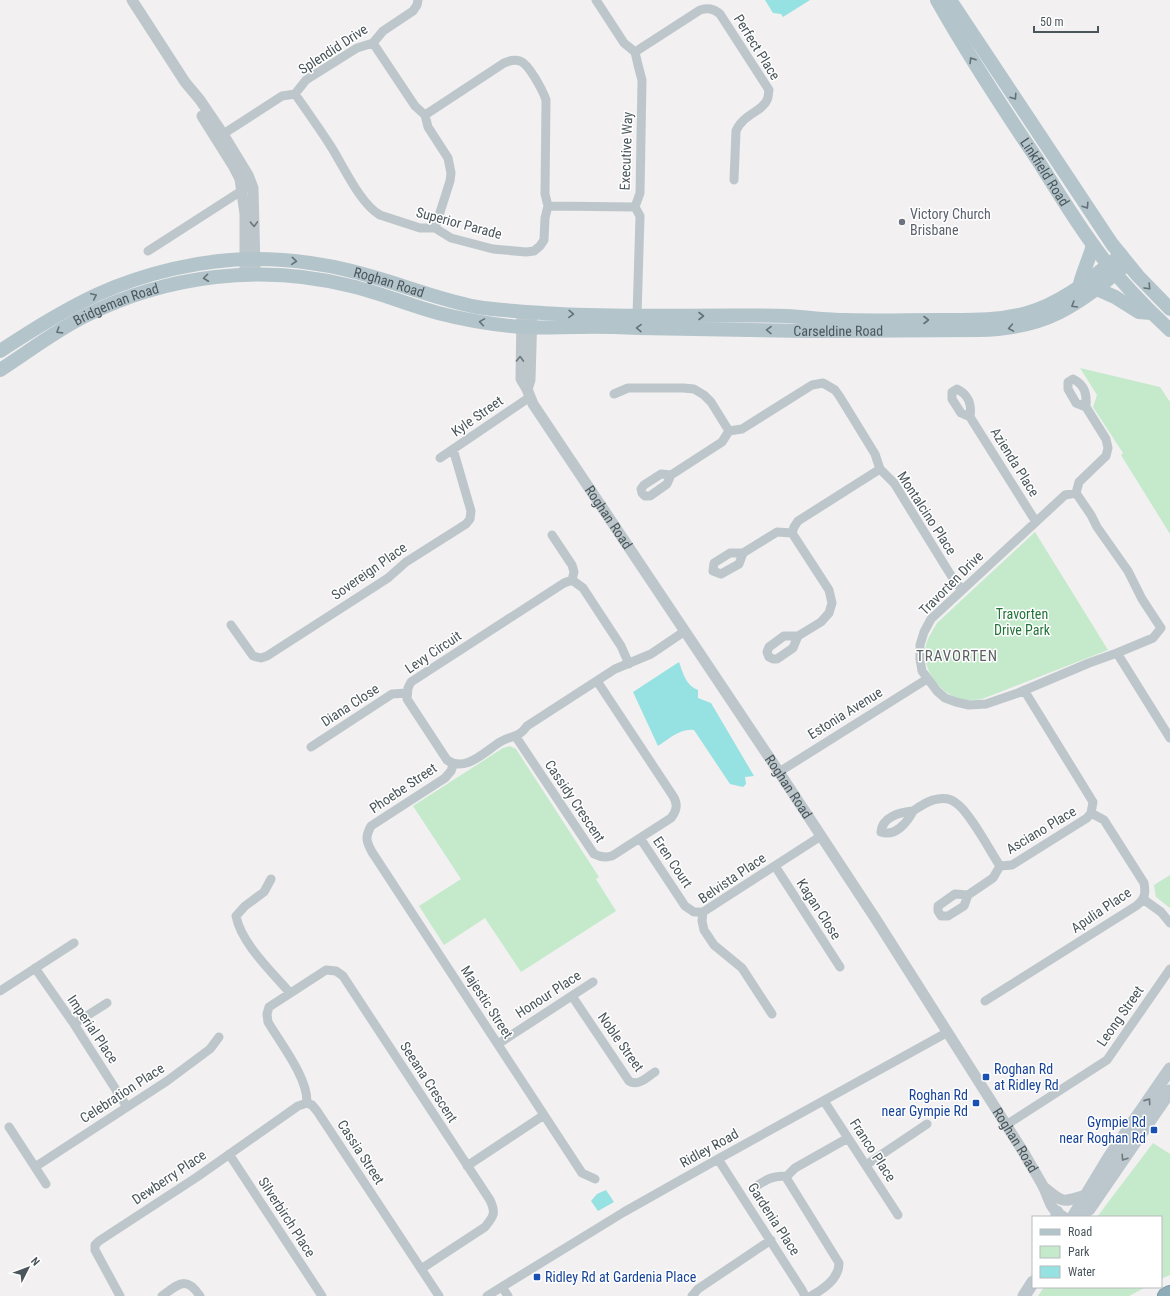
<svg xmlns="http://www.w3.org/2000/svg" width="1170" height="1296" font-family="'Roboto Condensed',sans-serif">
  <rect width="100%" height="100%" fill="#f2f0f0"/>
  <path fill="#c4eacb" d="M1080,368L1160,387L1170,402V534L1121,455L1123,453L1093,407L1097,395Z
    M1035,532L1108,650L982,699C974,700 966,701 957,698C937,690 921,668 926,645C928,637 933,630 937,623Z
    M510,746L516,749L599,877L596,879L616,911L521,972L485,918L444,945L419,906L461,879L413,806L503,748Z
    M1170,875V908L1156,897L1154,885Z
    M1153,1143L1170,1154V1275L1161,1279V1217H1097Z
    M1044,1287H1146L1129,1296H1038Z"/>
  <path fill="#96e1e1" d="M765,0H810L783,17L781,14L773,13Z
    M679,662C683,673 686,686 698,690V698L711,703L754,776L745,777L746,784L743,787L730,784L694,730C680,728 669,739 658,746L633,692Z
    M606,1190L614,1202L598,1211L591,1201L597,1194Z"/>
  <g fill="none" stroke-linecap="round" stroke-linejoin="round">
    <g stroke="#7997a4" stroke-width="18">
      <path id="motorway" d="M1166,1296L1170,1294"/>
    </g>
    <path stroke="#bdc7cb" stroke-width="9" d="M596,0L624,43L635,52L638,65L642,80L640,193L635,207L640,216L637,316
      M373,43L415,106L425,115L428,127L448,158L451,173L450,181L435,228
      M635,52L700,10C708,8 713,8 720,14L769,90C768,93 769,97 767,100C762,112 743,114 736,131L734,180
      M295,94C307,111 319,128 330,145C343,165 360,204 380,215L420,228H435L451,238L493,249L526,252L534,251L540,246L544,240L545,218L548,206L545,194L546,100C543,91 529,64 520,61C514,59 509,61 504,63L425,115
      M217,138L282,96L295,94L306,80L357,48L373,43L383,31L413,11L417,5L418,0
      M548,206L635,207
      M148,251L246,188
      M1073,379C1085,385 1087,394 1086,407L1076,403L1068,389V382Z
      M957,389C969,395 972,404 970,417L961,413L952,399V392Z
      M614,394L628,388H683L694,389L704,395L711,402L729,431
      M970,417L1036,522
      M440,458L530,397
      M661,474L671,475L667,484L650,496H645L642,493L641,489L644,485Z
      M671,475L722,442L729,431L742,429L812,385L823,383L835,390L840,397L875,454L880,469
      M1076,493L1091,515L1097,527L1128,571L1142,599L1161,628L1153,638L1117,653L1089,663L1018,693L986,704L969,705L956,702L945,698L937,691L922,671L920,659V645L924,632L931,619L1065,495Z
      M1076,493L1079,482L1106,456L1108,448L1106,439L1086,407
      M792,533L829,590L832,603L829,613L821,622L798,636
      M552,535L572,565L574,572L572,580
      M730,553H743L739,564L721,574L713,571L714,563Z
      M743,553L777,532L792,533L794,527L798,521L880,469L894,483L952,577L962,590
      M231,625L253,656L261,658L267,656L388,578L406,562L466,524L470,519L471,511L453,449
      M784,636H798L793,648L777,659H773L769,657L767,652L769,647Z
      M1117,653L1170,738
      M629,664L621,646L583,588L572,580L564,583L411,682L408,688L407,699L447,760C465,773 484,752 500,742C511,735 518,739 527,726L615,669L651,654L685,631
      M516,737L594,854C600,857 605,858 612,856L671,818C677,810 678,804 673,796L597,681
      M311,747L392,694L407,693
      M453,765L451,771L445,778L371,826C365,837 366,841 372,852L582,1173L595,1179
      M779,772L927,679
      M913,811C921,806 928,800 938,799C944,798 951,799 956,803C969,811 990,851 1000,866
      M913,811C907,823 895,837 881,832C882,817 900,812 913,811Z
      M640,838L685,906L694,912H703
      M775,866L840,967
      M271,879L264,892L245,906L236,916C241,943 272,972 290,993
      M955,894L968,895L964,906L948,916H941L938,911V906Z
      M968,895L993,878L1000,866L1012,865L1087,818L1091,813L1093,802L1024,690
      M1143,899L1161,912L1170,923
      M35,968L74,1024L127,1107
      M0,991L74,943
      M572,996L629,1081C638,1087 647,1077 655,1072
      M985,1001L1136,906C1145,899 1146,894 1144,883L1104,820L1091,813
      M772,1014L742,968L714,945L704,930L702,921L703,912L821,836
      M74,1024L107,1003
      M498,1044L593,982
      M824,1101L898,1215
      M1006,1125L1107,1060L1170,969
      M9,1127L46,1184
      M229,1154L322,1296
      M718,1159L802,1290L805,1296
      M866,1165L927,1124
      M467,1166L544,1115
      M35,1167L167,1081L210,1049L219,1037
      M755,1187C767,1179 772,1176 787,1176
      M421,1269L485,1227C494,1216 496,1213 490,1200L343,976L336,971L326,970L269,1007L267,1014L268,1022C281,1044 308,1078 307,1103L312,1105L317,1111L439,1296
      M502,1287L508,1296
      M120,1296L95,1250V1245L99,1241L197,1177L298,1106L307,1103
      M162,1296C179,1284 186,1275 200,1296
      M487,1296L624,1212L718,1159L948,1032
      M692,1296L698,1289L771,1240
      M811,1296C824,1289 839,1279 839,1263L787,1179V1176L795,1168L848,1138"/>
    <g stroke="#bdc7cb" stroke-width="11">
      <path d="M132,0L185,82L200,100L223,134L248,175L253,188L255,267"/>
      <path d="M202,116L234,167L240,179L245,214V275"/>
      <path id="s1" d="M522,312L521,379L527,389L533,404L779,772L877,921L1024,1153C1030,1164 1037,1175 1043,1186C1050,1199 1048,1208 1064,1217"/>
      <path d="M527,389L530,380L532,312"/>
      <path d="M1045,1188C1064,1204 1063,1202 1086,1195"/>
    </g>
    <path stroke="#bbc7cc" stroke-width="13" d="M1057,1212V1217
      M1073,1217L1108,1159L1170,1069
      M1079,1217L1089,1209L1170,1091
      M1024,1296L1033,1282"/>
    <g stroke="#b3c4cb" stroke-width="14">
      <path id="s2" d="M937,0C968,55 1002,107 1037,159C1058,192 1078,226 1102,257C1123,284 1146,308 1170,330"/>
      <path d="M950,0L1112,244L1138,276L1170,309"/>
      <path d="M1079,288C1082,273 1089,260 1093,245"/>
      <path d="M1097,289L1115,297L1139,312L1151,313"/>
      <path id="s3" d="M0,351C31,331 62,311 96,295C144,273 202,259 255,259C294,259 333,265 370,276C406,286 440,300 477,307C504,311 531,312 559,314C635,318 711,314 787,316C807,317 826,320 846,320C877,321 908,320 939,320C969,320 998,321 1027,313C1063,303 1091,278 1121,255"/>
      <path id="s4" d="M0,370C28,352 55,331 85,316C166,275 263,263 351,286C381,293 408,305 438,313C465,320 494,325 523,327C541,328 560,327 578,327C598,326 619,327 639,328C696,329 753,330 811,331C866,331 922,330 978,330C1046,329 1077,306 1127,264"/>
    </g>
    <use href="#motorway" stroke="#8eabb8" stroke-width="16"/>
  </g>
  <defs><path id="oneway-chevron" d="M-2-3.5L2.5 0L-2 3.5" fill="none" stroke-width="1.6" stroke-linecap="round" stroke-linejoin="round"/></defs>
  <g stroke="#647277">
    <use href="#oneway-chevron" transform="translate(972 60) rotate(-122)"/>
    <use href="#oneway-chevron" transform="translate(1014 97) rotate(56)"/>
    <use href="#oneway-chevron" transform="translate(1086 206) rotate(57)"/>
    <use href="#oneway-chevron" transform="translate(294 261) rotate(5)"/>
    <use href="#oneway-chevron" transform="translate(206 278) rotate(173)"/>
    <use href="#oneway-chevron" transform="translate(1148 287) rotate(47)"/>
    <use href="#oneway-chevron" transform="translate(94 296) rotate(-25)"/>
    <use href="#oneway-chevron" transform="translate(1074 305) rotate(149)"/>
    <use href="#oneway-chevron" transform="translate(571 314) rotate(2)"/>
    <use href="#oneway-chevron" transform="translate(701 316)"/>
    <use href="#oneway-chevron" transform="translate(926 320)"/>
    <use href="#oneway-chevron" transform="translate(482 322) rotate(-171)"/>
    <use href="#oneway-chevron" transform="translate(639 328) rotate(-179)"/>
    <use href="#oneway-chevron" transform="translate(1011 328) rotate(170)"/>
    <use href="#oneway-chevron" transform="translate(769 330) rotate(-179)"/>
    <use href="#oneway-chevron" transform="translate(59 331) rotate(148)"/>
  </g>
  <g stroke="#6c787d">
    <use href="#oneway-chevron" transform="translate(254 224) rotate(88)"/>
    <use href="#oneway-chevron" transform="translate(520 359) rotate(-89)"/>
    <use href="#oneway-chevron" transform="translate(1148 1101) rotate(-55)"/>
    <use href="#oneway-chevron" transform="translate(1124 1158) rotate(124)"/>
  </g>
  <circle fill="#6b7280" stroke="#fff" stroke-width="1.5" cx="902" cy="222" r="4"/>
  <g fill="#1a4fb4" stroke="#fff" stroke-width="1.5">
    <rect x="982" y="1073" width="8" height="8" rx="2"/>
    <rect x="972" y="1099" width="8" height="8" rx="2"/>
    <rect x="1150" y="1126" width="8" height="8" rx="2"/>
    <rect x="533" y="1273" width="8" height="8" rx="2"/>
  </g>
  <g text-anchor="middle" stroke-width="3" stroke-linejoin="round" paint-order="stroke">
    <g font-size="14" fill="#4a565b" stroke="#fff">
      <text transform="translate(757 47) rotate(58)" y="5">Perfect Place</text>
      <text transform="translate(333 49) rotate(-33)" y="5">Splendid Drive</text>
      <text transform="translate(626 151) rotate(-88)" y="5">Executive Way</text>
      <text dy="5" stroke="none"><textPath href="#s2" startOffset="203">Linkfield Road</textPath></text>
      <text transform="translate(459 223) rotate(15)" y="5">Superior Parade</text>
      <text dy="5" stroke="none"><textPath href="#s3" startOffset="412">Roghan Road</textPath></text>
      <text dy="5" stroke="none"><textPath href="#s4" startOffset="134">Bridgeman Road</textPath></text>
      <text dy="5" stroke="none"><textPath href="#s4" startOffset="867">Carseldine Road</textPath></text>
      <text transform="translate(477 416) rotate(-35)" y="5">Kyle Street</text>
      <text transform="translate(1015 462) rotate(58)" y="5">Azienda Place</text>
      <text transform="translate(927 513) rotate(57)" y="5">Montalcino Place</text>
      <text dy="5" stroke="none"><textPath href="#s1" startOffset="231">Roghan Road</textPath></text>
      <text transform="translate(369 571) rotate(-35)" y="5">Sovereign Place</text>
      <text transform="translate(951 583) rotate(-45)" y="5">Travorten Drive</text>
      <text transform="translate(433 652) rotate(-34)" y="5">Levy Circuit</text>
      <text transform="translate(350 705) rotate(-33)" y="5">Diana Close</text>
      <text transform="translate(845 713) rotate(-32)" y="5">Estonia Avenue</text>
      <text dy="5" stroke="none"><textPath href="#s1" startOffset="555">Roghan Road</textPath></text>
      <text transform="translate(403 788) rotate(-34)" y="5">Phoebe Street</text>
      <text transform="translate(575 801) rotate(56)" y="5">Cassidy Crescent</text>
      <text transform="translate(1041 830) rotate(-31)" y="5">Asciano Place</text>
      <text transform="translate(673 862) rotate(56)" y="5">Eren Court</text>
      <text transform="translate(732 878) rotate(-34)" y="5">Belvista Place</text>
      <text transform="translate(819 909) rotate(57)" y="5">Kagan Close</text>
      <text transform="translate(1101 910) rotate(-34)" y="5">Apulia Place</text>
      <text transform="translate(548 994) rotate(-33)" y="5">Honour Place</text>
      <text transform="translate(487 1002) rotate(57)" y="5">Majestic Street</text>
      <text transform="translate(1120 1016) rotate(-55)" y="5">Leong Street</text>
      <text transform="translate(93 1029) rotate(56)" y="5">Imperial Place</text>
      <text transform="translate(621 1042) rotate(55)" y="5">Noble Street</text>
      <text transform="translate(429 1082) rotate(57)" y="5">Seeana Crescent</text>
      <text transform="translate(122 1093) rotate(-33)" y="5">Celebration Place</text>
      <text dy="5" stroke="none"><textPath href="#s1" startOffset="975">Roghan Road</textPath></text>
      <text transform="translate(709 1148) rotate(-29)" y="5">Ridley Road</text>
      <text transform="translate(873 1150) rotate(57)" y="5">Franco Place</text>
      <text transform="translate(361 1152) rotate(57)" y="5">Cassia Street</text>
      <text transform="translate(169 1177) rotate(-34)" y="5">Dewberry Place</text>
      <text transform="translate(287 1217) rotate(57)" y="5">Silverbirch Place</text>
      <text transform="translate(774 1219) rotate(57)" y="5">Gardenia Place</text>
    </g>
    <g font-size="14" fill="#5b616d" stroke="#fff" text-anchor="start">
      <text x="910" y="219">Victory Church<tspan x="910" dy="16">Brisbane</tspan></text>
    </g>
    <g font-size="14" fill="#23743a" stroke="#fff">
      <text x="1022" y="619">Travorten<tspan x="1022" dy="16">Drive Park</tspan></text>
    </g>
    <g font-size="14" fill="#164399" stroke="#fff" text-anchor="start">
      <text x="994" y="1074">Roghan Rd<tspan x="994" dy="16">at Ridley Rd</tspan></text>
      <text x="968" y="1100" text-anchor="end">Roghan Rd<tspan x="968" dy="16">near Gympie Rd</tspan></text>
      <text x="1146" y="1127" text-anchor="end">Gympie Rd<tspan x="1146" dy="16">near Roghan Rd</tspan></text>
      <text x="545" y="1282">Ridley Rd at Gardenia Place</text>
    </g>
    <g font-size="15" letter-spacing="1" fill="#5d6164" stroke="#fff">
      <text x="957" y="661">TRAVORTEN</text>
    </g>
  </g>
  <rect x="1032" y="1216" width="130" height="72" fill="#ffffff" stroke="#b7bbbd"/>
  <rect x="1040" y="1229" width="20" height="6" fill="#b3c4cb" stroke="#b7bbbd"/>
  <text x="1068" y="1236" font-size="12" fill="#4a565b">Road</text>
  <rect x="1040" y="1246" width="20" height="12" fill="#c4eacb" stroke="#b7bbbd"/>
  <text x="1068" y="1256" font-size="12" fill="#4a565b">Park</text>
  <rect x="1040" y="1266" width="20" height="12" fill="#96e1e1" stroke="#b7bbbd"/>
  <text x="1068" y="1276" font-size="12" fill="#4a565b">Water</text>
  <g transform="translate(28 1268) rotate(48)" stroke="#ffffff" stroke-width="3" paint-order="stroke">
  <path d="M0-3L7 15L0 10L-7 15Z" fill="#4a565b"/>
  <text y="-6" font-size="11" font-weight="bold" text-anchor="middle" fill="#4a565b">N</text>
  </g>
  <path d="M1034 26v6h64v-6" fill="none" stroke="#4a565b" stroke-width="2"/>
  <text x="1040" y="26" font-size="12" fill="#4a565b" stroke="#ffffff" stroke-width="3" paint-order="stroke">50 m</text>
</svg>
